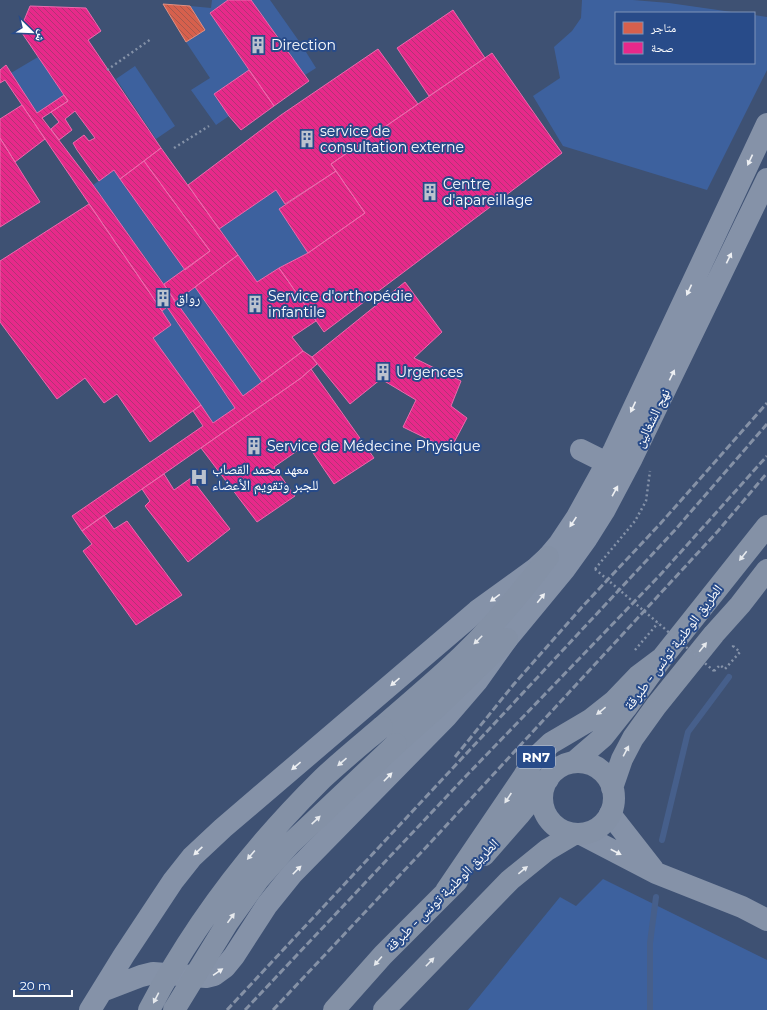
<svg xmlns="http://www.w3.org/2000/svg" width="767" height="1010" font-family="Montserrat,'Noto Naskh Arabic',sans-serif">
  <defs>
    <pattern id="shops-back-hatch" width="6" height="6" patternUnits="userSpaceOnUse"><rect width="6" height="6" fill="#d6604d"/><path d="M-1 5l2 2M0 0l6 6M5-1l2 2" fill="none" stroke="#a6594d"/></pattern>
    <pattern id="health-back-hatch" width="6" height="6" patternUnits="userSpaceOnUse"><rect width="6" height="6" fill="#e7298a"/><path d="M-1 5l2 2M0 0l6 6M5-1l2 2" fill="none" stroke="#b13574"/></pattern>
  </defs>
  <rect width="100%" height="100%" fill="#3e5173"/>
  <path fill="#3d619e" d="M212,0H228L210,13L249,70L229,116L216,125L191,90L210,78L186,42L204,30L190,6L211,8Z
    M251,0H270L301,44L316,68L305,75Z
    M582,0H633L669,3L739,13H616V63H754V15L767,17V70L707,190L563,146L533,96L560,78L554,47L572,31L581,18Z
    M38,57L64,95L37,113L11,73Z
    M135,66L175,126L156,139L116,79Z
    M114,170L185,270L164,284L93,185Z
    M276,190L285,204L279,209L308,253L279,268L257,282L219,229Z
    M195,287L262,382L243,396L175,302Z
    M167,307L235,408L213,423L153,338L171,325L162,311Z
    M603,879L767,960V1010H468L560,897L576,906Z"/>
  <path fill="url(#shops-back-hatch)" stroke="#e29082" d="M163,4L190,6L205,30L186,42Z"/>
  <path fill="url(#health-back-hatch)" stroke="#ee69ad" d="M228,0H251L309,81L274,106L210,13Z
    M30,6L86,8L101,31L88,40L161,148L120,179L114,170L99,181L77,150L73,143L84,135L89,141L95,138L75,111L65,119L72,130L59,140L51,129L59,122L51,112L68,101L20,30Z
    M453,10L485,58L429,96L397,48Z
    M378,49L418,104L331,164L336,171L285,204L276,190L219,229L188,185L281,115Z
    M492,53L562,153L324,332L279,268L308,253L365,213L331,164Z
    M6,65L37,113L64,95L68,101L42,118L93,185L243,396L303,351L312,357L317,364L301,378L82,531L72,516L203,426L193,411L201,405L213,423L235,408L167,307L162,311L5,80L0,83V70Z
    M249,70L274,106L241,130L229,116L214,94Z
    M22,105L45,139L15,162L0,138V119Z
    M0,138L40,202L0,227Z
    M161,148L238,255L175,302L164,284L210,251L144,161Z
    M144,161L210,251L185,270L120,179Z
    M336,171L365,213L308,253L279,209Z
    M89,204L150,293L171,325L153,338L201,405L150,442L117,394L104,403L85,378L57,399L0,322V261Z
    M238,255L257,282L279,268L316,321L292,337L303,351L262,382L195,287Z
    M405,282L442,332L414,358L461,381L451,406L467,418L450,450L403,427L416,400L381,379L350,404L312,357Z
    M311,369L374,458L334,484L307,444L274,467L295,496L257,522L201,448L301,378Z
    M164,474L174,490L191,478L230,529L188,562L145,506L150,501L142,489Z
    M104,515L114,529L127,521L182,595L136,625L83,551L92,544L82,531Z"/>
  <g fill="none" stroke-linecap="round" stroke-linejoin="round">
    <path stroke="#465f8b" stroke-width="6" d="M662,840L688,732L729,677
      M650,1010V943L656,897"/>
    <path stroke="#8592a8" stroke-width="2.5" stroke-dasharray="2 3" stroke-linecap="butt" d="M107,70L151,39
      M174,148L209,126
      M595,569L635,521L646,501L650,471
      M635,650L658,623
      M714,671L720,665L725,669L740,652L733,646L735,644"/>
    <path stroke="#8592a8" stroke-width="22" d="M581,450L607,463
      M610,814L653,869
      M581,834L656,873L742,907L767,920
      M102,991L141,976L153,973L206,977L214,975L225,967L234,956L267,905L292,874L446,717L477,681L507,639L564,570L587,538L604,511L632,458L767,179
      M90,1010L124,955L173,881L192,857L223,828L477,611L535,569L548,557L559,544L577,517L614,450L767,124"/>
    <path stroke="#8491a6" stroke-width="22" d="M382,727C408,704 436,681 462,656C494,625 521,593 548,557
      M396,744L435,709L507,639
      M574,762L603,737L626,708L662,658L767,526
      M542 798a36 36 0 1 1 72 0a36 36 0 1 1-72 0Z
      M612,788L622,759L633,738L656,706L714,634L740,605L767,570
      M484,855L519,815L548,779
      M446,891L524,776L533,760L551,743L590,720L614,701L638,676L662,658
      M334,1010L383,955L457,881
      M384,1010L510,880L547,850L574,834"/>
    <path stroke="#8591a6" stroke-width="3" stroke-dasharray="7 3" stroke-linecap="butt" d="M455,757L514,684L582,607L660,524L767,403
      M227,1010L675,530L767,424
      M245,1010L466,776L661,574L767,456
      M273,1010L431,842L718,531L767,473"/>
    <path stroke="#8592a8" stroke-width="2.5" stroke-dasharray="2 3" stroke-linecap="butt" d="M595,569L714,671"/>
    <path stroke="#8491a6" stroke-width="22" d="M149,1010C194,924 253,847 322,779C341,761 362,744 382,727
      M174,1010L228,922L258,880L290,844L396,744"/>
  </g>
  <defs><path id="oneway-solid" d="M-6-.8H1V-3.2L6.5 0L1 3.2V.8H-6Z"/></defs>
  <g fill="#edeff2">
    <use href="#oneway-solid" transform="translate(750 160) rotate(115)"/>
    <use href="#oneway-solid" transform="translate(729 258) rotate(-64)"/>
    <use href="#oneway-solid" transform="translate(689 290) rotate(115)"/>
    <use href="#oneway-solid" transform="translate(672 375) rotate(-64)"/>
    <use href="#oneway-solid" transform="translate(633 407) rotate(115)"/>
    <use href="#oneway-solid" transform="translate(615 491) rotate(-61)"/>
    <use href="#oneway-solid" transform="translate(573 522) rotate(124)"/>
    <use href="#oneway-solid" transform="translate(495 598) rotate(144)"/>
    <use href="#oneway-solid" transform="translate(541 598) rotate(-51)"/>
    <use href="#oneway-solid" transform="translate(395 682) rotate(139)"/>
    <use href="#oneway-solid" transform="translate(296 766) rotate(140)"/>
    <use href="#oneway-solid" transform="translate(388 777) rotate(-46)"/>
    <use href="#oneway-solid" transform="translate(198 851) rotate(137)"/>
    <use href="#oneway-solid" transform="translate(616 852) rotate(27)"/>
    <use href="#oneway-solid" transform="translate(297 870) rotate(-45)"/>
    <use href="#oneway-solid" transform="translate(218 972) rotate(-34)"/>
  </g>
  <g fill="#e6e9ed">
    <use href="#oneway-solid" transform="translate(743 556) rotate(128)"/>
    <use href="#oneway-solid" transform="translate(478 640) rotate(135)"/>
    <use href="#oneway-solid" transform="translate(703 647) rotate(-51)"/>
    <use href="#oneway-solid" transform="translate(601 711) rotate(141)"/>
    <use href="#oneway-solid" transform="translate(626 751) rotate(-62)"/>
    <use href="#oneway-solid" transform="translate(342 762) rotate(139)"/>
    <use href="#oneway-solid" transform="translate(508 798) rotate(124)"/>
    <use href="#oneway-solid" transform="translate(316 820) rotate(-43)"/>
    <use href="#oneway-solid" transform="translate(251 855) rotate(130)"/>
    <use href="#oneway-solid" transform="translate(523 870) rotate(-39)"/>
    <use href="#oneway-solid" transform="translate(231 918) rotate(-54)"/>
    <use href="#oneway-solid" transform="translate(378 961) rotate(131)"/>
    <use href="#oneway-solid" transform="translate(430 962) rotate(-46)"/>
    <use href="#oneway-solid" transform="translate(156 998) rotate(117)"/>
  </g>
  <defs>
    <g id="building-bare" transform="scale(1.38)"><path d="M-4-6H4V6H1V3H-1V6H-4ZM-2.5-4.3h1.7v1.8h-1.7ZM.8-4.3h1.7v1.8H.8ZM-2.5-1h1.7V.8h-1.7ZM.8-1h1.7V.8H.8Z" fill="#bbc2ce" stroke="#284b89" stroke-width="2.5" paint-order="stroke"/></g>
    <g id="hospital-bare" transform="scale(1.38)"><path d="M-5-5h3v3.5h4V-5h3V5h-3V1.5h-4V5h-3Z" fill="#bbc2ce" stroke="#284b89" stroke-width="2.5" paint-order="stroke"/></g>
  </defs>
  <g fill-rule="evenodd">
    <use href="#building-bare" x="258" y="45"/>
    <use href="#building-bare" x="307" y="139"/>
    <use href="#building-bare" x="430" y="192"/>
    <use href="#building-bare" x="163" y="298"/>
    <use href="#building-bare" x="255" y="304"/>
    <use href="#building-bare" x="383" y="372"/>
    <use href="#building-bare" x="254" y="446"/>
    <use href="#hospital-bare" x="199" y="477"/>
  </g>
  <g text-anchor="middle" stroke-width="4" stroke-linejoin="round" paint-order="stroke">
    <rect fill="#284b89" stroke="#bec9dc" stroke-width="1" x="517" y="746" width="38" height="22" rx="3"/>
    <g font-size="13" font-weight="bold" fill="#fff">
      <text x="536" y="762">RN7</text>
    </g>
    <g font-size="14" fill="#fff" stroke="#284b89" text-anchor="start">
      <text x="271" y="50">Direction</text>
      <text x="320" y="136">service de<tspan x="320" dy="16">consultation externe</tspan></text>
      <text x="443" y="189">Centre<tspan x="443" dy="16">d'apareillage</tspan></text>
      <text x="268" y="301">Service d'orthopédie<tspan x="268" dy="16">infantile</tspan></text>
      <text x="176" y="303">رواق</text>
      <text x="396" y="377">Urgences</text>
      <text x="267" y="451">Service de Médecine Physique</text>
      <text x="212" y="474">معهد محمد القصاب<tspan x="212" dy="16">للجبر وتقويم الأعضاء</tspan></text>
    </g>
    <g font-size="14" fill="#fff" stroke="#284b89">
      <text transform="translate(652 418) rotate(-64)" y="5">نهج الشغالين</text>
      <text transform="translate(673 647) rotate(-53)" y="5">الطريق الوطنية تونس - طبرقة</text>
      <text transform="translate(442 895) rotate(-45)" y="5">الطريق الوطنية تونس - طبرقة</text>
    </g>
  </g>
  <rect x="615" y="12" width="140" height="52" fill="#284b89" stroke="#7e93b8"/>
  <rect x="623" y="22" width="20" height="12" fill="#d6604d" stroke="#7e93b8"/>
  <text x="651" y="32" font-size="12" fill="#ffffff">متاجر</text>
  <rect x="623" y="42" width="20" height="12" fill="#e7298a" stroke="#7e93b8"/>
  <text x="651" y="52" font-size="12" fill="#ffffff">صحة</text>
  <g transform="translate(32 32) rotate(113)" stroke="#284b89" stroke-width="3" paint-order="stroke">
  <path d="M0-3L7 15L0 10L-7 15Z" fill="#ffffff"/>
  <text y="-6" font-size="11" font-weight="bold" text-anchor="middle" fill="#ffffff">ش</text>
  </g>
  <path d="M14 990v6h58v-6" fill="none" stroke="#ffffff" stroke-width="2"/>
  <text x="20" y="990" font-size="12" fill="#ffffff" stroke="#284b89" stroke-width="3" paint-order="stroke">20 m</text>
</svg>
